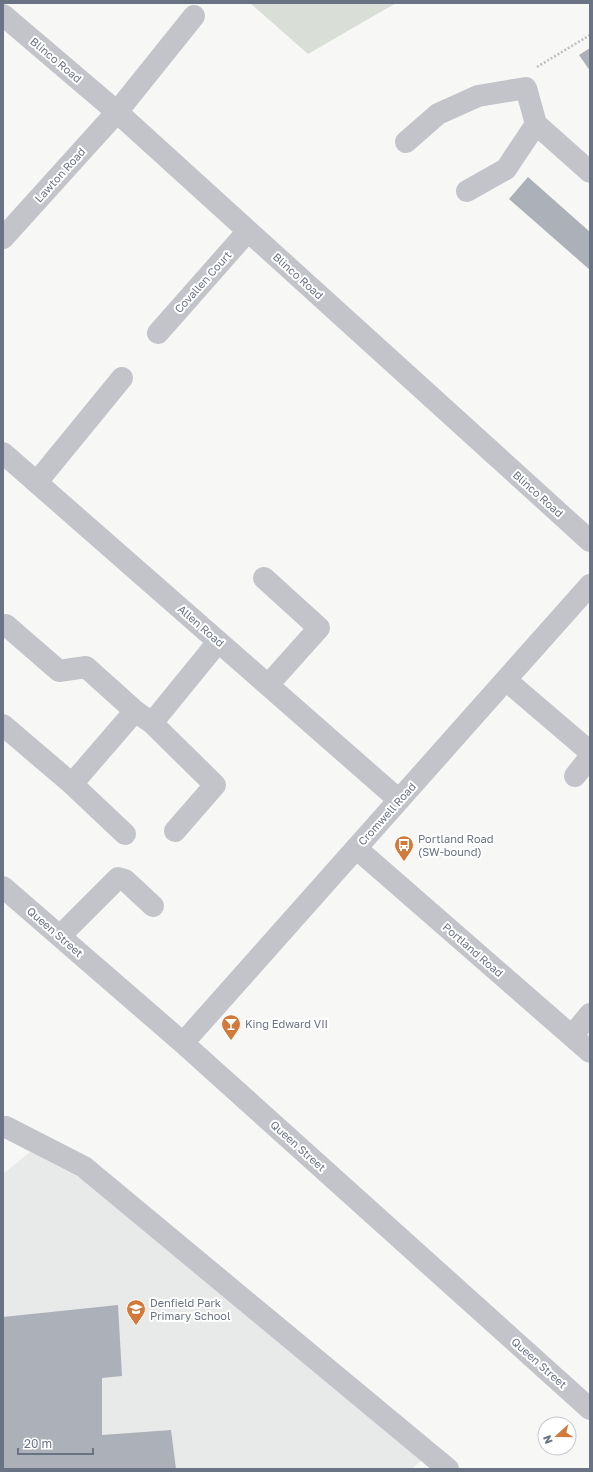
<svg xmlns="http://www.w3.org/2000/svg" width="593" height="1472" font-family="'Golos Text',sans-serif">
  <rect width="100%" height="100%" fill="#f7f8f6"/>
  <path fill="#e8e9e9" d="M30,1152L115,1196L425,1457L412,1469H3V1174Z"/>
  <path fill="#d9ded7" d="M250,3H396L308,54Z"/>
  <path fill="#acb0b8" d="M590,48V71L579,55Z
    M528,177L590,232V270L509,199Z
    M118,1305L122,1376L102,1378V1435L171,1430L176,1469H3V1317Z"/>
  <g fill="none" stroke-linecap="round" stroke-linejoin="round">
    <path stroke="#bcbec1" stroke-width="2.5" stroke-dasharray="2 2" stroke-linecap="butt" d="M537,67L590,35"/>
    <path stroke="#c2c4c9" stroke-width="22" d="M3,15L117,112L590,541
      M406,142L438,114L478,96L526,88L536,124L590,172
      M467,191L506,169L536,124
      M3,238L117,112L194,16
      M158,333L248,231
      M3,453L399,800
      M37,482L122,378
      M264,578L319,628L268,685
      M6,625L59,671L86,667L135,711L152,723L215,785L175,831
      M506,680L590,752
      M152,723L218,642
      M3,725L72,784L125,834
      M575,776L590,757
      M72,784L135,711
      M356,848L590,1052
      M3,887L183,1043L590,1409
      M60,936L118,878L125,880L153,906
      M572,1036L590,1014
      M183,1043L590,585
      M3,1127H6L84,1167L448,1469"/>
  </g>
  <defs>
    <g id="bus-pin" transform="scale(1)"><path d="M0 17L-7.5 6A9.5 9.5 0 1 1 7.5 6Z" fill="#d27a3b" stroke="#fff"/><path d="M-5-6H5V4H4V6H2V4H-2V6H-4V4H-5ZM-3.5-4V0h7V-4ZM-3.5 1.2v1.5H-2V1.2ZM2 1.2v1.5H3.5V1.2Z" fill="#fff"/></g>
    <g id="bar-pin" transform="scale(1)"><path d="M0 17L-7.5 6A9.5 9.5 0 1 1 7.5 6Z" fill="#d27a3b" stroke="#fff"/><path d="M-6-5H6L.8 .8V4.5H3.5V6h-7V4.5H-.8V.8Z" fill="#fff"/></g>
    <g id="school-pin" transform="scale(1)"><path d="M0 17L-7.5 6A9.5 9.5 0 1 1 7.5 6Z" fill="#d27a3b" stroke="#fff"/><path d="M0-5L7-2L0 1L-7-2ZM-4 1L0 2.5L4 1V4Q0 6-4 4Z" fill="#fff"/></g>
  </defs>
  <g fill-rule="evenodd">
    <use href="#bus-pin" x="404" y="845"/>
    <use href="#bar-pin" x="231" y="1024"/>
    <use href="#school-pin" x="136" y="1309"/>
  </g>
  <g text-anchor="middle" stroke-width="4" stroke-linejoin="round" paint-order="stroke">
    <g font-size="11" fill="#6a7384" stroke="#fff">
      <text transform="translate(56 60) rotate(40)" y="4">Blinco Road</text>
      <text transform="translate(60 175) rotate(-48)" y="4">Lawton Road</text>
      <text transform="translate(298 276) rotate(42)" y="4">Blinco Road</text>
      <text transform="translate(203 282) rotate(-48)" y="4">Covallen Court</text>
      <text transform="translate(538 494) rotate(42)" y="4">Blinco Road</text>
      <text transform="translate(201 626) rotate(41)" y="4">Allen Road</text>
      <text transform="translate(387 814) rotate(-48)" y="4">Cromwell Road</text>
      <text transform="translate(55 932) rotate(41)" y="4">Queen Street</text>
      <text transform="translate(473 950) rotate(41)" y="4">Portland Road</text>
      <text transform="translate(298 1146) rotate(42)" y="4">Queen Street</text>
      <text transform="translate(539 1363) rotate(42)" y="4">Queen Street</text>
    </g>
    <g font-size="11" fill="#6a7384" stroke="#fff" text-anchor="start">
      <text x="418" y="843">Portland Road<tspan x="418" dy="13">(SW-bound)</tspan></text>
      <text x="245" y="1028">King Edward VII</text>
      <text x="150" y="1307">Denfield Park<tspan x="150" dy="13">Primary School</tspan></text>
    </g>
  </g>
  <rect width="593" height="1472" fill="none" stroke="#6a7384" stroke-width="8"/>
  <g transform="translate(557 1436) rotate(249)"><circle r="19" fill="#ffffff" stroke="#c3c7ce"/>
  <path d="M0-3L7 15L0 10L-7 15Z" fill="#d27a3b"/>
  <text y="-6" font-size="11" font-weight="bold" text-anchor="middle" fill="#6a7384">N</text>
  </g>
  <path d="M18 1448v6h75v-6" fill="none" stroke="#6a7384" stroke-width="2"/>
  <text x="24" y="1448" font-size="12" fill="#6a7384" stroke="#ffffff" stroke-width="3" paint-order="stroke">20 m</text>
</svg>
